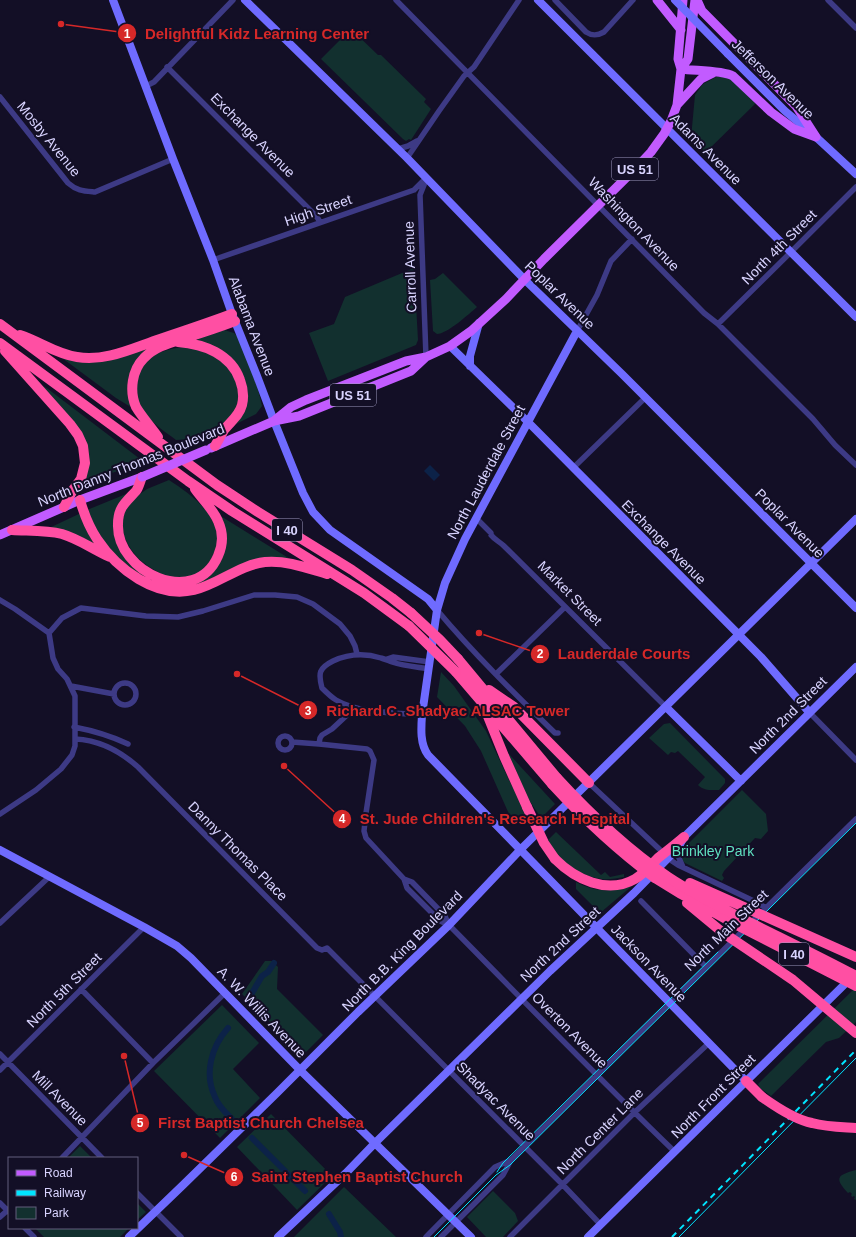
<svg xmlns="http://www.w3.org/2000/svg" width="856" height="1237" font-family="Helvetica,sans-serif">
  <rect width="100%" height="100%" fill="#130f26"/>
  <path fill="#12302f" d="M351,29L378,55H381L426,99L424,102L431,109L411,140L409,139L406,141L403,139L321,59Z
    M716,77C733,75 744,91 754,101L755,104L706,152L704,151L691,138L695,95L697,92L703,84Z
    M414,268L418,340L416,345L328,381L309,333L334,324L345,297Z
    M443,273L477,307C469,314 447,334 437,334L433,331L430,280L435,279Z
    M224,330L234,333L237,336C247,359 257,381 262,406L256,414L232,426L240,415L242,373L198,341L197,338Z
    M155,344L136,362L134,409L116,398L58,355L66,358Z
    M182,347L194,348L216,357L228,366L235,376L239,397L237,408L221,427L212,433L195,441L193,439L176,440C164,431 150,422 142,409C133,395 136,367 150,358C159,351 171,349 182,347Z
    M41,385L48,389L144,462L112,473L80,487C84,477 91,466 89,454C86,436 54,401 41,385Z
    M169,480C189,493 220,515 218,542C217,548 214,554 211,559C207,566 202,573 194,576C188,578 172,578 167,577C164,576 161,574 158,572C143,564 132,555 125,538C124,536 122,533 122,530C121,516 127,507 133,496L136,497L147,489Z
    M131,492L118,509L128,558L181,585L219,561V515L295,562L284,560L179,589L155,584L122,563L95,530L87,510Z
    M81,513L100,549L47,529Z
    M441,672L454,686L486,731L509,780L526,814L513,823L481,751L465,726L437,697Z
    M670,723L725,779V783L719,790C711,790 704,791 698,785L705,777L678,751L675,753L671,752L668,755L649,738L664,724Z
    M508,753L555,804L543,816H541L539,815L529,800Z
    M742,790L766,814L768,831L761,839L755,838L724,871L722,875L724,878L722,881L685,863C680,859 680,854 683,849Z
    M556,832L601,875L605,872L610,877L624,874V877C617,878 609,880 602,879C586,877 568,868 558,856C554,851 551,845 548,840Z
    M576,882C589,889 602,892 617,889C622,888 627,886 632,886L600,913L576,889Z
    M265,961H272L278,967L277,989L323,1035L305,1053L302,1054L242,994Z
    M856,987V1022L839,1038L826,1042L771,1096L760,1088L758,1084Z
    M222,1005L259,1043L233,1069L260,1098L220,1138L154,1071Z
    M271,1114L332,1176L297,1210L237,1147Z
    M80,1146L92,1158H68Z
    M856,1170V1200L854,1199L855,1197L854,1196L852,1197L851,1195L852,1194L850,1192L848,1193C834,1178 837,1175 856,1170Z
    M344,1187L396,1237H294Z
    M493,1191L515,1213L518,1221L503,1237H486L467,1217Z
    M137,1203L146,1212L137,1220Z
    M35,1228H129L120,1237H44Z"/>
  <path fill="#0c2248" d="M430,465L440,475L434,481L424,471Z"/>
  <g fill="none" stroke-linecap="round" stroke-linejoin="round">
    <path stroke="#0c2248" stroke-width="6" d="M248,1000L262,976L268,972L274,963
      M228,1028C211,1047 204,1074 215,1097C218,1106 226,1113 232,1119
      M252,1138L305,1191
      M329,1214L340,1232L341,1237"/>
    <path stroke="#3d3a85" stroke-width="5.5" d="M396,0L704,313L718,324L813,419L835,445L856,465
      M555,0L586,32C592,36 597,36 604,32L633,0
      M828,0L856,28
      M167,67L317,217L320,222
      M146,86L154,82L233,0
      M0,97L68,183C77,191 84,191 95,192L173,159
      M398,149L408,146L417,141
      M407,158L439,111L464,76L474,67L519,0
      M426,180L420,195L426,357
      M213,260L414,190L426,178
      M718,324L791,252L856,187
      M577,331L597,295L611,261L632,239
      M573,468L646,397
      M476,518L491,533V535C495,540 500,542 504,546L666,707
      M0,600L15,609L49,633L53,658L58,669L67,679L75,696V746L72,755L61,769L36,790L0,814
      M437,610C473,653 514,693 555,733H558
      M49,633L62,618L81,608L146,616L178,617L203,611L254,595H275L297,597L313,604L340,624L350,636L355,646L357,654
      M387,659L393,657L430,662
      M496,674L565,607
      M114 694a11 11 0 1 1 22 0a11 11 0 1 1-22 0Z
      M71,686L114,694
      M809,712L856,760
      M422,715C396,713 358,713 336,700C331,697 326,692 322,688C318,673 319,668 333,661C348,654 365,653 381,658C385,659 389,661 392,662C404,666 417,667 429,669
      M74,727C95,731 109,735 128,744
      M278 743a7 7 0 1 1 14 0a7 7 0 1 1-14 0Z
      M75,739C99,740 120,751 138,767L317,948L322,950L327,948L563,1185L600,1224
      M292,742L319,744L320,738L322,735L332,729L346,716L351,706
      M319,744L367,749L370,751L374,760L366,813L364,831L366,838L404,879L412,882L445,916L449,925C524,1001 598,1078 675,1152
      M589,783L672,861L678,865L758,903L766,908
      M678,848L679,858L683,867
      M404,879L407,888L440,921L449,925
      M641,901L706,967
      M0,923L49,877
      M81,989L153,1063
      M0,1054L102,1158
      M0,1070L144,927
      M62,1158L153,1063L225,993
      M137,1193L181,1237
      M0,1203L9,1212
      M0,1217L9,1209
      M25,1228L34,1237
      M426,1237L495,1167L511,1160
      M441,1237L503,1175L511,1160L856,819
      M510,1237L635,1112L709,1043"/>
    <path stroke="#6f6bff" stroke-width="8" d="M113,0L173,159L213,260L232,314L257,376L274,421L303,493L313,512L330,530L428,599L437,610
      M245,0L407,158L525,280L622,374L856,608
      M538,0L856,317
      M728,54L785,111L816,137L856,174
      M577,331L465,539L445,583L437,610L422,715C421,729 420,744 428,755L746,1081
      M450,346L528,422L761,657L809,712
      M470,366V356L479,323
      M666,707L741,781
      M0,850L144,927L177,946L191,958L300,1070L471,1237
      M129,1237L183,1185L277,1093L358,1012L449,925L521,849L856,519
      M278,1237L346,1173L375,1143L550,971L634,893L678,848L684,837L856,667
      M588,1237L851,978"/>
    <path stroke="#c25bff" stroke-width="9" d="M657,0L681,30
      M697,0L702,11L796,106L816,137
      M681,69C695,71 721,70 733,76L771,112L794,129L816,137
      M681,69L688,59L695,0
      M677,105L701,79L713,73
      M275,420L291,407L306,400L406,361L426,357
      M211,448L274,421L299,416L411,371L426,357L450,346L471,331L506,299L544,259L637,167L651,152L664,134L671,121L677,105L681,69L678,59L683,0
      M0,535L80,500L142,477"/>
    <path stroke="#ff4fa3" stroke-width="10" d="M0,324L217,485L258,512L352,570L392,598L411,613
      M20,335C39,341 56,354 77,357C105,362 133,348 160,339C184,331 208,323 232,314
      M178,342C204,344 231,354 240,380C243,388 244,397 242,405C239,416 231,421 224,430C221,435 218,441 215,446
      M0,343L188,481L232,511L364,593L409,626
      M5,351L70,424L78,435L83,446L85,463L81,479L73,490L64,507
      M158,437C151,427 142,417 136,407C129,391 132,370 144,358C155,346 173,342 188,337C204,332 219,327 235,321
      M142,477C140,481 139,487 136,491C126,502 118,507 118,524C116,572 195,609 218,556C223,545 223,532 218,521C213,509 202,499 195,489
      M80,500C84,514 89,527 97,539C117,569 156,599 194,590C219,584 239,565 265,562C286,560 307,568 327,574
      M12,530C28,531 46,530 62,534C79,539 94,550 110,557
      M458,659L557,778
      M456,672L552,784
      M489,690L514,707L589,783
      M485,709L504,756L527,807
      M555,859C575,879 607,895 635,879C644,874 651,865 658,858C667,851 676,844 684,837
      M655,878L681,894L733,923
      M687,903L722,932
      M746,1081L762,1097"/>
    <path stroke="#00e5ff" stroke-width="1" d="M497,1172L503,1163L718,952
      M434,1237L496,1175L510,1165L856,823
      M679,1237L856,1058"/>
    <path stroke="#00e5ff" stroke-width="2" stroke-dasharray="6 5" stroke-linecap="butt" d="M672,1237L856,1050"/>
    <path stroke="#6f6bff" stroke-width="8" d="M675,0L728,54"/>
    <path stroke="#c25bff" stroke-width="9" d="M142,477L206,450"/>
    <path stroke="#ff4fa3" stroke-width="10" d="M411,613L440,640L458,659
      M409,626L456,672
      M557,778C591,815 627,849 668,877C695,895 724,909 753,924C787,941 822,958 856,976
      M552,784C585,820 616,849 655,878
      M527,807L544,843L555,859
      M690,883L856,957
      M733,923L856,986
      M722,932L793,980L856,1033
      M762,1097C776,1107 796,1120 812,1123C827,1127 841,1127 856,1128"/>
  </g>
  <g text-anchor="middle" stroke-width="4" stroke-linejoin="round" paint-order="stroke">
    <g fill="#130f26" stroke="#9e99be" stroke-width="1">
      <rect x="612" y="158" width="46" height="22" rx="3"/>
      <rect x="330" y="384" width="46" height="22" rx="3"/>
      <rect x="272" y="519" width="30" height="22" rx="3"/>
      <rect x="779" y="943" width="30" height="22" rx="3"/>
    </g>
    <g font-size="13" font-weight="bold" fill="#d9d4ff">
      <text x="635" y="174">US 51</text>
      <text x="353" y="400">US 51</text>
      <text x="287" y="535">I 40</text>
      <text x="794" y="959">I 40</text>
    </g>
    <g font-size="14" fill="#d9d4ff" stroke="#130f26">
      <text transform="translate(773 79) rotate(44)" y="5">Jefferson Avenue</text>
      <text transform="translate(253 135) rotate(45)" y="5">Exchange Avenue</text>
      <text transform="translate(49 139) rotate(51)" y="5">Mosby Avenue</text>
      <text transform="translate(706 149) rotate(45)" y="5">Adams Avenue</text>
      <text transform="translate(318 210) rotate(-19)" y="5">High Street</text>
      <text transform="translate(634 224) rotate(46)" y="5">Washington Avenue</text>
      <text transform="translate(779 247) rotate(-45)" y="5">North 4th Street</text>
      <text transform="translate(410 267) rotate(-92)" y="5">Carroll Avenue</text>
      <text transform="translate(560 295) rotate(44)" y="5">Poplar Avenue</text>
      <text transform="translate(252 326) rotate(69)" y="5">Alabama Avenue</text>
      <text transform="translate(131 465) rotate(-22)" y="5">North Danny Thomas Boulevard</text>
      <text transform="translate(486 472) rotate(-62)" y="5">North Lauderdale Street</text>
      <text transform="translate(790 523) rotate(45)" y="5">Poplar Avenue</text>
      <text transform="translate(664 542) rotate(45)" y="5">Exchange Avenue</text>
      <text transform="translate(570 593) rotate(45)" y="5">Market Street</text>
      <text transform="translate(788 715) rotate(-45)" y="5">North 2nd Street</text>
      <text transform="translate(238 851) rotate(45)" y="5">Danny Thomas Place</text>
      <text transform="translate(726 930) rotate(-44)" y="5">North Main Street</text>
      <text transform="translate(560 944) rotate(-43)" y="5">North 2nd Street</text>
      <text transform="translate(402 951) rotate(-45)" y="5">North B.B. King Boulevard</text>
      <text transform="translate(649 963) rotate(46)" y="5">Jackson Avenue</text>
      <text transform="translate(64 990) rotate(-45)" y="5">North 5th Street</text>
      <text transform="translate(262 1012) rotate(46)" y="5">A. W. Willis Avenue</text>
      <text transform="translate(570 1030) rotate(45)" y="5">Overton Avenue</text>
      <text transform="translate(713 1096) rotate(-45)" y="5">North Front Street</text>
      <text transform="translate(60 1098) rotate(45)" y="5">Mill Avenue</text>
      <text transform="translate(496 1101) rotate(45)" y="5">Shadyac Avenue</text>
      <text transform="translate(600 1131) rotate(-45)" y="5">North Center Lane</text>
    </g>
    <g font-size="14" fill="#5fe0c0" stroke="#130f26">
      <text x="713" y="856">Brinkley Park</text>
    </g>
  </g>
  <path fill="none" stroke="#d62828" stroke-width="1.5" d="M61 24L127 33M479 633L540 654M237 674L308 710M284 766L342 819M124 1056L140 1123M184 1155L234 1177"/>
  <g fill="#d62828" stroke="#130f26" stroke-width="1.5">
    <circle cx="61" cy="24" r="4"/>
    <circle cx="479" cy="633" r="4"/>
    <circle cx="237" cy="674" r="4"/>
    <circle cx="284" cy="766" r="4"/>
    <circle cx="124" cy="1056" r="4"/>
    <circle cx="184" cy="1155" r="4"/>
    <circle cx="127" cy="33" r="10"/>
    <circle cx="540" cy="654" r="10"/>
    <circle cx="308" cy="710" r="10"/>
    <circle cx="342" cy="819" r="10"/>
    <circle cx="140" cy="1123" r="10"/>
    <circle cx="234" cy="1177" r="10"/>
  </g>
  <g font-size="12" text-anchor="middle" font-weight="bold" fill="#fff">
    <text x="127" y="38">1</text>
    <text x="540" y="658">2</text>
    <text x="308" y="715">3</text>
    <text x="342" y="823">4</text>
    <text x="140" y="1127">5</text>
    <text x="234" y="1181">6</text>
  </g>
  <g font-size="15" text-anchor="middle" font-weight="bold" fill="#d62828" stroke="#130f26" stroke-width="4" stroke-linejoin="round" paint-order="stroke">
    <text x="257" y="39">Delightful Kidz Learning Center</text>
    <text x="624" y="659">Lauderdale Courts</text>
    <text x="448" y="716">Richard C. Shadyac ALSAC Tower</text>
    <text x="495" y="824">St. Jude Children's Research Hospital</text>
    <text x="261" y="1128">First Baptist Church Chelsea</text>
    <text x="357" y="1182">Saint Stephen Baptist Church</text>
  </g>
  <rect x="8" y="1157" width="130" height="72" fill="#130f26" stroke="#625e7d"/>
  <rect x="16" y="1170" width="20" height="6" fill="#c25bff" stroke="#625e7d"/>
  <text x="44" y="1177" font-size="12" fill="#d9d4ff">Road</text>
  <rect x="16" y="1190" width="20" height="6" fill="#00e5ff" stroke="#625e7d"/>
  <text x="44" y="1197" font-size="12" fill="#d9d4ff">Railway</text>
  <rect x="16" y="1207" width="20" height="12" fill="#12302f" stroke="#625e7d"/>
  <text x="44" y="1217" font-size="12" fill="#d9d4ff">Park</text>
</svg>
